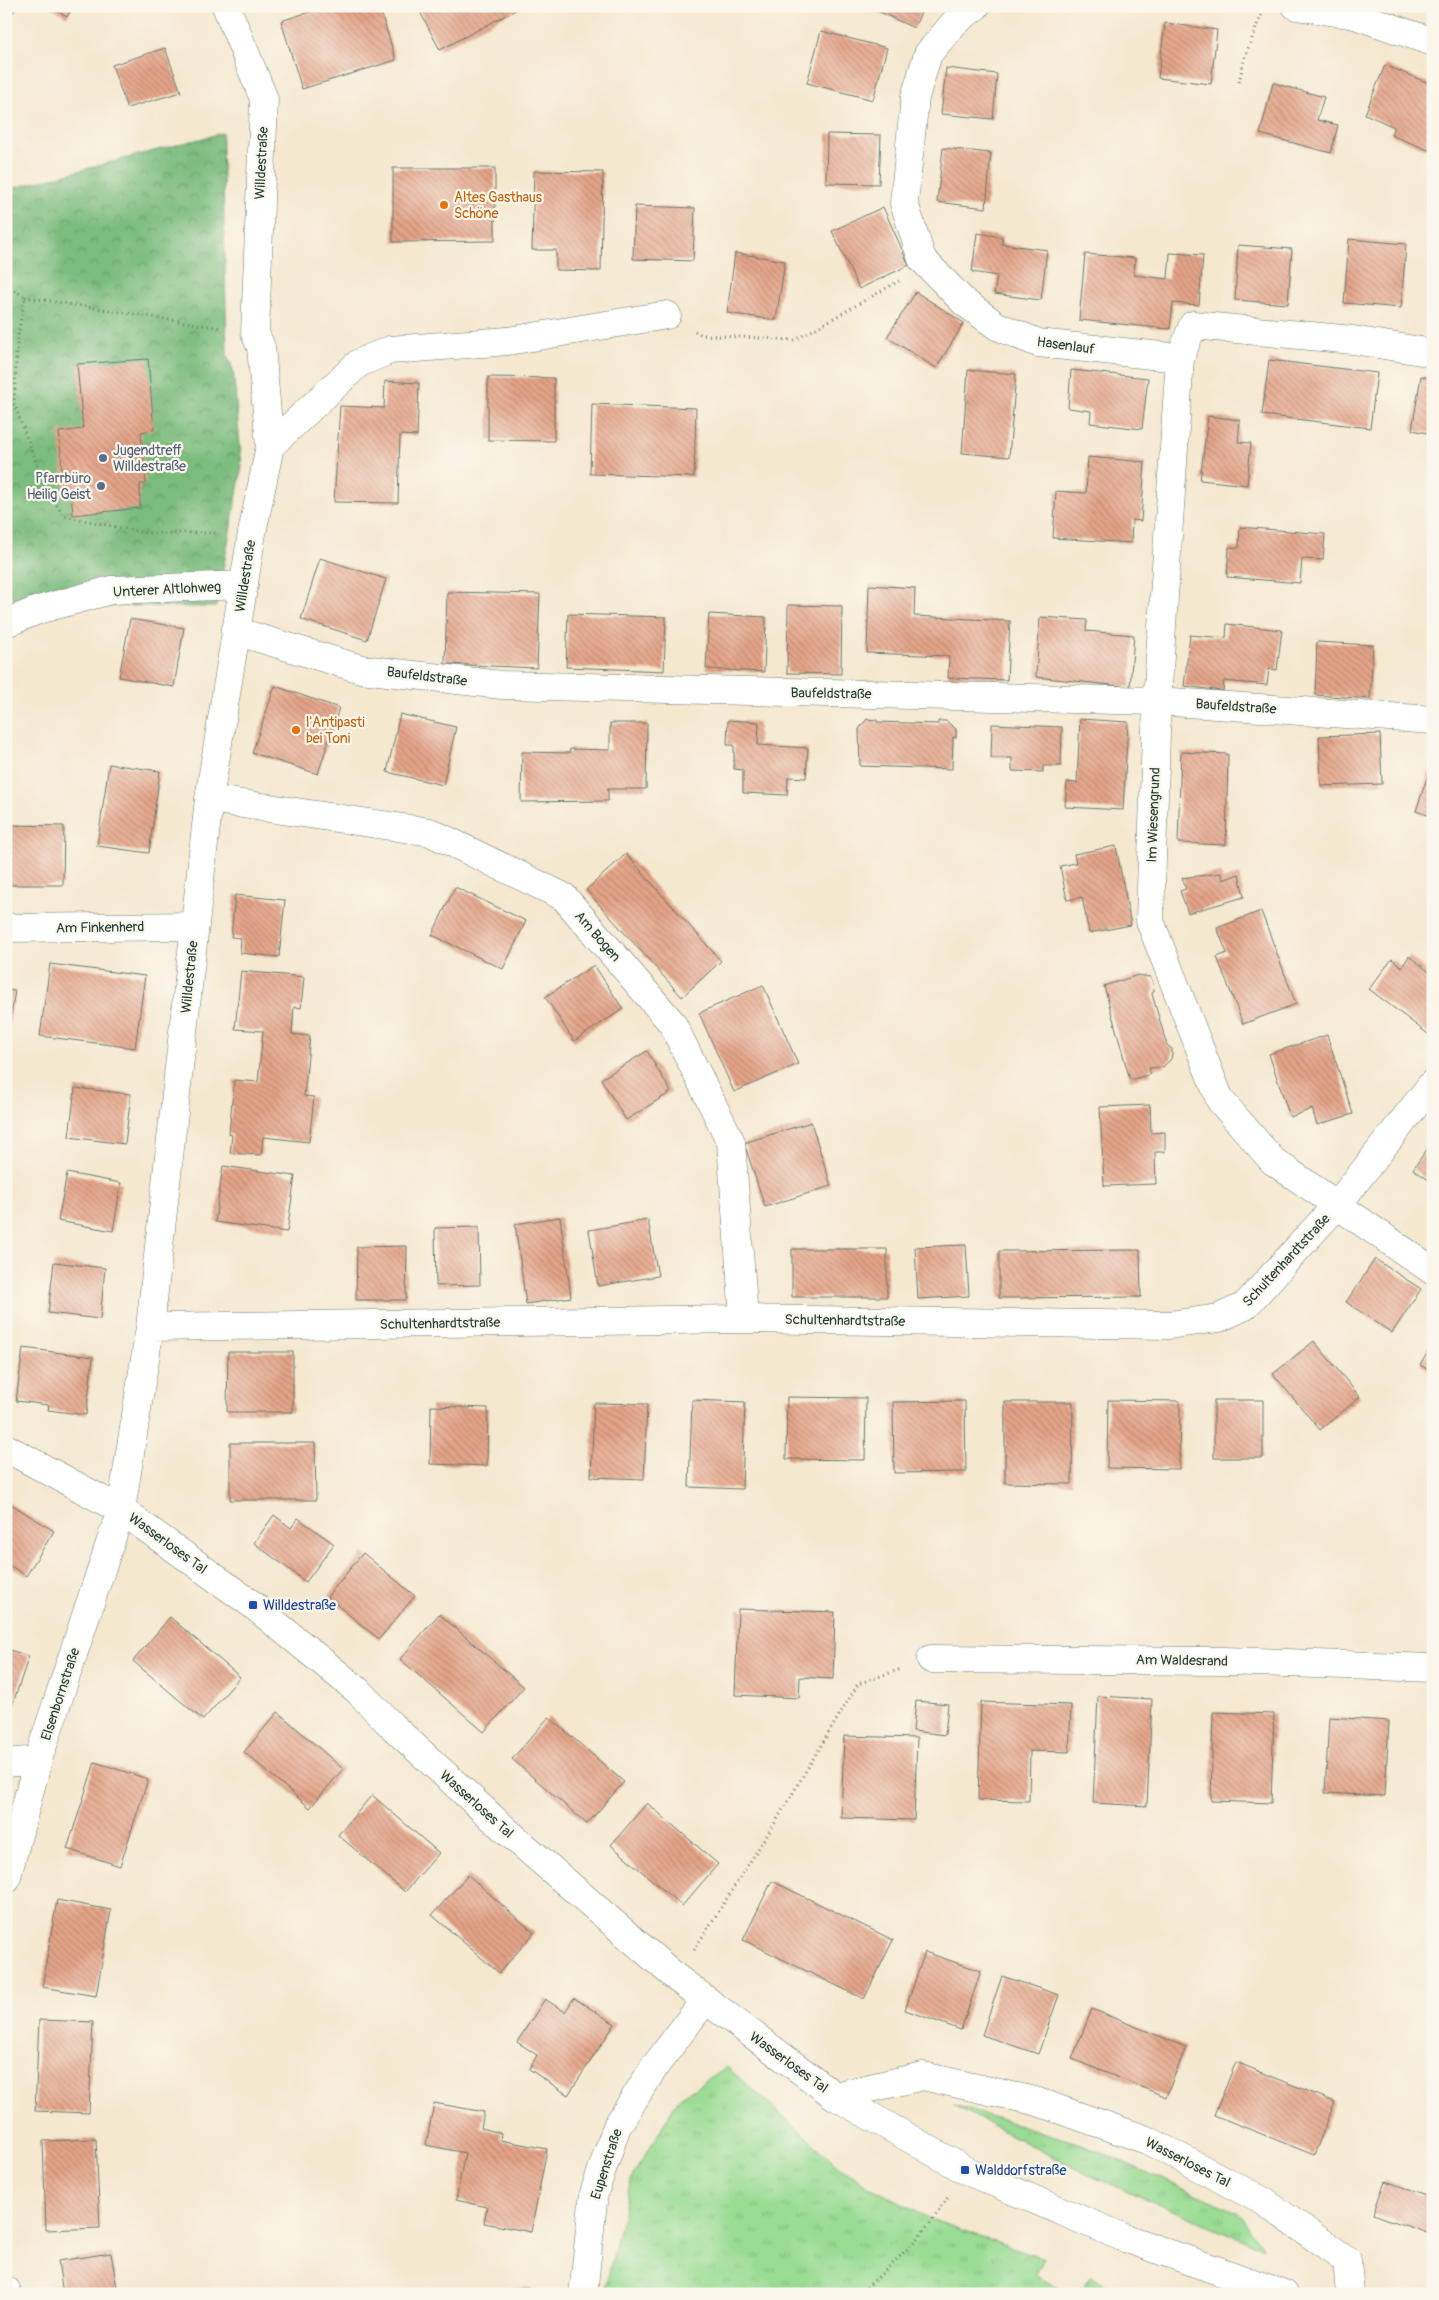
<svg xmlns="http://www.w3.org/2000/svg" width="1439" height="2300" font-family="Pangolin,sans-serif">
  <defs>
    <pattern id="grass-tufts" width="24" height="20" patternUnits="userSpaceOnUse" patternTransform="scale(1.25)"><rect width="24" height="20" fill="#9adc94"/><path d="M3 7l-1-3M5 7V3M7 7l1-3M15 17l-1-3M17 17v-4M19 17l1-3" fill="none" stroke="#84be80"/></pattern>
    <pattern id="forest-crowns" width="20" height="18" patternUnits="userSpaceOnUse" patternTransform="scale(1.25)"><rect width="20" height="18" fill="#7bbc7e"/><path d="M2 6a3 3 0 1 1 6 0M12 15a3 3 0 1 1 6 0" fill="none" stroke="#649a68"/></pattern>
    <pattern id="building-back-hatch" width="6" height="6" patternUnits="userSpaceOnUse" patternTransform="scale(1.25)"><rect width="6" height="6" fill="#e5a489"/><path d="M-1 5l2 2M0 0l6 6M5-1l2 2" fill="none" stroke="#b98771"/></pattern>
  </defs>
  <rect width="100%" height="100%" fill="#fbf7ec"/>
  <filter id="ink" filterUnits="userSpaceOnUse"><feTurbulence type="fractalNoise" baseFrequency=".02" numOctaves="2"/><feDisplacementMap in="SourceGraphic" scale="10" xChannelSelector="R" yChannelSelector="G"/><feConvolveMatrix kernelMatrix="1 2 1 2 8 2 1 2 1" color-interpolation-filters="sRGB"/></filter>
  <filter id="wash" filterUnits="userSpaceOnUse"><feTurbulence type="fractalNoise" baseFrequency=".0096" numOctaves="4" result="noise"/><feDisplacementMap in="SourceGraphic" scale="20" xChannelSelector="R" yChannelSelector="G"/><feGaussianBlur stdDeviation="1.12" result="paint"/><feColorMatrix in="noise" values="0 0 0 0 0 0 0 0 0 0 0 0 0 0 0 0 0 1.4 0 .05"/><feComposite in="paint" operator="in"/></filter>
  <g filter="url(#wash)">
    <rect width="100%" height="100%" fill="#f4e8cf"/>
    <path fill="url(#grass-tufts)" stroke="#5c8c64" d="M727,2067L843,2170L870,2187L932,2220L1044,2258L1035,2276L1074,2294H604L631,2179L680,2097Z
      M953,2105L1084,2145L1237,2212L1263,2248L1084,2173Z
      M1091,2277L1129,2294H1080Z"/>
    <path fill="url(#forest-crowns)" stroke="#4d7c59" d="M222,133L227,355L233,369L242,467L216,607L6,605V190Z"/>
    <g id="blocks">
      <path fill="url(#building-back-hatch)" d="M6,6H17L6,24Z
        M50,6H73L67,17Z
        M328,6H379L396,60L302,89L281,21Z
        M417,6H523L440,50Z
        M872,6H924L914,28L871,8Z
        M1165,23L1217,30L1211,84L1158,78Z
        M821,31L887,48L873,100L807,83Z
        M165,48L181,92L127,108L112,65Z
        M1385,65L1433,85V152L1391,135L1394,127L1365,114Z
        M946,68L997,74L993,119L941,114Z
        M1273,83L1324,97L1317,120L1338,125L1331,153L1260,134Z
        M6,112L9,121L8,136H6Z
        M827,134L881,135L879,184L826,183Z
        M943,148L991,153L986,208L937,202Z
        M393,168H495V241L393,242Z
        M534,171L603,172L601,271L556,270V250H532Z
        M635,206L695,208L693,261L633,259Z
        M883,207L909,265L859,289L832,231Z
        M977,233L1002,237V244L1047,250L1041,300L994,294L997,276L972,272Z
        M1349,239L1406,244L1401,308L1344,303Z
        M1238,245L1292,249L1288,304L1235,300Z
        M735,253L785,261L776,320L727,313Z
        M1170,253L1203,255L1199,305L1173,303L1170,329L1079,320L1085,254L1135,258L1134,275L1168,279Z
        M916,292L964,323L936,368L887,337Z
        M148,359L154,430L141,432L146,484H140V508L73,515L71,493H64L59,432L83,429L77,364Z
        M1269,360L1377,373L1370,428L1262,415Z
        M968,370L1016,374L1009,457L962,453Z
        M1071,370L1148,378L1142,429L1090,423L1091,411L1068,408Z
        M1421,376L1433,379V434L1412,430Z
        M488,377L554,378V441L488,440Z
        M385,381L419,383L417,436L400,435L398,503L334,502L340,406L384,408Z
        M592,404L696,408L694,477L590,474Z
        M1208,416L1240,420L1238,442L1251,443L1247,485L1200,480Z
        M1088,457L1145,462L1141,521L1132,520L1131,543L1053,538L1056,491L1086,493Z
        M1240,527L1325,534L1323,560L1302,559L1300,583L1227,577L1229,547L1239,548Z
        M320,558L386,579L367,640L301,619Z
        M869,585L915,588L914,616L1010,621L1007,680L948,678L949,656L867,653Z
        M447,592L540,594L537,668L445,664Z
        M788,605L842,606L841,674L787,673Z
        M568,614L666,617L664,671L566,667Z
        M709,614L766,617L764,672L706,669Z
        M1040,617L1087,620L1086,631L1134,635L1130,687L1036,677Z
        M130,619L184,628L174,687L119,677Z
        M1227,624L1282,630L1277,670L1269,669L1267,685L1224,681L1223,691L1184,686L1190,635L1226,638Z
        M1317,642L1373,645L1370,699L1315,695Z
        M275,686L339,708L318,774L252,753Z
        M400,714L456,727L443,785L387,772Z
        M867,719L877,720V722L907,723L938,724V721H946L956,729V738L953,737L952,769L860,766L859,729Z
        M1080,719L1128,722L1123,810L1065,807L1067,782L1077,783Z
        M728,720L759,722L758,745L808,748L806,778L788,777L787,795L743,793V770L734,769V745H727Z
        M610,723H647L646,789H608V801L521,802L522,752L569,753L570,749L610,750Z
        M992,724L1062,727L1061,766H1043V772L1012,771V758H991Z
        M1380,734L1382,784L1321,786L1319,736Z
        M1181,752L1228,754L1226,845L1178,843Z
        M1432,763H1433V817L1416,811Z
        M109,764L160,771L149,853L97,846Z
        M6,825L64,826L63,885H6Z
        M1116,846L1131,925L1089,933L1082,897L1067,900L1060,866L1076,863L1074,854Z
        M626,854L721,961L682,997L586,890Z
        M1221,873L1223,880L1239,874L1244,897L1188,913L1180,891L1186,889L1182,878Z
        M455,887L526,921L503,969L432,935Z
        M235,895L285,900L279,957L240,953L241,938L231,937Z
        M1261,911L1296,1004L1243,1024L1217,957L1227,953L1217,928Z
        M1409,956L1433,975V986L1430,990L1433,993V1028L1428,1034L1369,989L1392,959L1402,967Z
        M50,964L145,976L135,1048L40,1036Z
        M594,965L623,1009L574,1041L545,997Z
        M241,971L304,977L301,1008L294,1007L292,1034L310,1036L304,1096L314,1097L309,1142L263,1137L261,1155L230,1153L232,1135L229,1134L234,1080L258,1082L263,1031L235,1029Z
        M1138,975L1150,977L1153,983L1154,991L1152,994L1167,1045L1172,1049V1054L1171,1059L1163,1067L1149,1068L1151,1074L1130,1080L1104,986Z
        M763,985L798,1064L734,1092L699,1013Z
        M6,990L15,991L7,1039H6Z
        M1327,1035L1353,1114L1317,1125L1312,1109L1290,1117L1269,1054Z
        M647,1051L671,1092L626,1120L601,1079Z
        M75,1088L131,1094L125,1144L69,1137Z
        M1150,1105L1151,1133L1165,1132V1152H1155L1156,1184L1104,1186L1100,1107Z
        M811,1122L831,1186L765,1207L744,1143Z
        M1433,1141V1183L1413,1169Z
        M223,1166L295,1176L287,1232L215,1222Z
        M67,1173L121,1183L113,1231L58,1221Z
        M560,1217L571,1297L526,1304L515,1224Z
        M648,1220L658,1276L598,1286L589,1230Z
        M479,1227L480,1285L436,1286L435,1228Z
        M966,1245L969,1296L918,1299L915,1247Z
        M407,1246L406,1300H356L357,1247Z
        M792,1249H887V1297H792Z
        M1140,1250L1141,1297L999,1298V1251Z
        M1375,1259L1421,1289L1392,1333L1346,1302Z
        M54,1262L105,1268L100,1319L48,1313Z
        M1314,1341L1360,1397L1320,1430L1273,1374Z
        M1433,1344V1373L1420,1365Z
        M23,1348L93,1357L86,1415L48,1410L49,1405L16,1401Z
        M228,1352H293V1412H227Z
        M787,1397L866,1398L865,1460L786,1459Z
        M692,1400L745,1402L742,1489L689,1487Z
        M1108,1400L1180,1401L1179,1469L1107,1468Z
        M1214,1400H1263V1458H1214Z
        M965,1401L966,1472L894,1473L893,1402Z
        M1005,1402H1073L1072,1484L1005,1483Z
        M594,1403L647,1404L644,1479L591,1477Z
        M431,1406L488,1408L487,1466L430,1464Z
        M230,1443H315L316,1500H230Z
        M6,1501L54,1531L26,1576L6,1563Z
        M274,1515L291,1528L298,1518L334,1544L306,1582L254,1543Z
        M363,1553L415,1596L379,1639L327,1597Z
        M738,1609L835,1612L833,1679L800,1677L799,1698L735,1695Z
        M439,1614L524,1687L484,1732L400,1659Z
        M170,1617L240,1677L203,1720L133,1661Z
        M6,1649L29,1656L12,1706L6,1704Z
        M1098,1696L1152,1699L1147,1806L1093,1803Z
        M916,1701L948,1704L945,1735L913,1731Z
        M981,1702L1071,1705L1069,1752L1030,1751L1029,1801L978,1800Z
        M278,1712L343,1769L310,1808L244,1752Z
        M1213,1712L1274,1714L1271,1803L1211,1801Z
        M549,1717L624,1782L587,1824L512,1759Z
        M1329,1717L1389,1721L1385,1796L1325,1793Z
        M844,1736L917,1738L914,1820L841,1818Z
        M95,1762L148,1779L120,1866L67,1849Z
        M372,1795L439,1853L405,1892L338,1835Z
        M647,1803L718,1864L682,1906L611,1845Z
        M468,1875L534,1933L499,1973L432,1915Z
        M772,1881L893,1940L864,1999L743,1940Z
        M57,1900L111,1910L96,1996L42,1987Z
        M925,1952L981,1971L961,2030L905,2010Z
        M1002,1976L1059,1995L1038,2054L982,2035Z
        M574,1998L615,2024L568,2095L529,2069L537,2055L517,2042L545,1999L565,2012Z
        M1092,2009L1186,2047L1166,2097L1072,2059Z
        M39,2020L93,2022L89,2113L35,2111Z
        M1236,2062L1335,2102L1314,2155L1214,2115Z
        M434,2103L484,2112L481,2128L501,2133L500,2140L547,2149L531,2232L484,2223L487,2207L456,2200L465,2153L426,2145Z
        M96,2139L100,2228L46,2230L43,2141Z
        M1385,2181L1433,2197V2235L1373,2214Z
        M111,2253L118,2294H63L58,2261Z
        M528,2287L529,2294H482V2293Z"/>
    </g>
  </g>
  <g filter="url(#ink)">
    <use href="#blocks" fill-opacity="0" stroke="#6a796a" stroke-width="1"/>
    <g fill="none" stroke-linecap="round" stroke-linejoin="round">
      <g stroke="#6a796a" stroke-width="29">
        <path id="minor" d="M976,6L955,22L928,54L915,97L904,203L922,259L964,302L997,326L1038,343L1180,358L1193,325L1353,340L1433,353
          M1296,6L1355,15L1433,42
          M1180,358L1157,701L1150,921L1220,1100L1273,1161L1433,1271
          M270,446L359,363L390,350L508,341L667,315
          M6,623L38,610L111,590L244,585
          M235,631L361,669L502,685L1157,701L1433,720
          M209,799L430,832L564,897L672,1023L731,1142L744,1319
          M6,928L195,926
          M150,1327L744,1319L1169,1325L1219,1318L1245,1306L1337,1205L1433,1083
          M931,1659L1224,1661L1433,1668
          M6,1763L38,1760
          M6,1880L38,1760L121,1510L150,1327L209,799L252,533L270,446L261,347L255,333L264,99L226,6
          M835,2096L923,2076L1035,2101L1147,2140L1263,2201L1347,2260L1350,2294
          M6,2290L7,2294
          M583,2294L594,2193L617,2126L655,2066L705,2000"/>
      </g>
      <g stroke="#6a796a" stroke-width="29">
        <path id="major" d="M6,1448L121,1510L253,1605L357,1690L392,1726L500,1825L678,1979L835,2096L965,2170L1122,2237L1284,2294"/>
      </g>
      <path stroke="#6a796a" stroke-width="3" stroke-dasharray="1 4" stroke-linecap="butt" d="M1239,82L1245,56L1263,11
        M6,285L25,297L17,341L14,404L47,490L64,516L145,533H218
        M25,297L222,328
        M695,331L702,335L795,340L899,281
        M694,1950L776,1821L858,1684L901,1669
        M859,2294C892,2265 925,2235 948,2197"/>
      <use href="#minor" stroke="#fff" stroke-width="28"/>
      <use href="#major" stroke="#fff" stroke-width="28"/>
    </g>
  </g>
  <g fill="#e8710a" stroke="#fbf7ec" stroke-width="2">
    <circle cx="444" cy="205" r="5"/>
    <circle cx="296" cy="730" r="5"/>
  </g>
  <g fill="#5c6f8a" stroke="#fbf7ec" stroke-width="2">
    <circle cx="103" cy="458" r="5"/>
    <circle cx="101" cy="486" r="5"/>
  </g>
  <g fill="#1a4fb4" stroke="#fbf7ec" stroke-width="2">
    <rect x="248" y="1600" width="10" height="10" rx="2.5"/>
    <rect x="960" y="2165" width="10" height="10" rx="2.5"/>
  </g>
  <g text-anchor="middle" stroke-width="4.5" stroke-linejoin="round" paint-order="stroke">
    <g font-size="14" fill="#1f3d34" stroke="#fbf7ec">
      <text transform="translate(261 163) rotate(-87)" y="5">Willdestraße</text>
      <text transform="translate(1066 345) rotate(8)" y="5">Hasenlauf</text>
      <text transform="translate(245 576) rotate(-81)" y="5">Willdestraße</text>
      <text transform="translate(167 589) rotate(-3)" y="5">Unterer Altlohweg</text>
      <text transform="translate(427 676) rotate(7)" y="5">Baufeldstraße</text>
      <text transform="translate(831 693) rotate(1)" y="5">Baufeldstraße</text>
      <text transform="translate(1236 706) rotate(4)" y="5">Baufeldstraße</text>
      <text transform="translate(1153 815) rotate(-88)" y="5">Im Wiesengrund</text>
      <text transform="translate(100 927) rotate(-1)" y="5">Am Finkenherd</text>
      <text transform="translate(598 936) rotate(49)" y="5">Am Bogen</text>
      <text transform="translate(189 977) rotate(-84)" y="5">Willdestraße</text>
      <text transform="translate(1286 1260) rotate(-47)" y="5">Schultenhardtstraße</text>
      <text transform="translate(845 1320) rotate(1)" y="5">Schultenhardtstraße</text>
      <text transform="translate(440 1323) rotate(-1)" y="5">Schultenhardtstraße</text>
      <text transform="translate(168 1543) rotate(36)" y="5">Wasserloses Tal</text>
      <text transform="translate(1182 1660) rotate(1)" y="5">Am Waldesrand</text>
      <text transform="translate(60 1694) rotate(-72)" y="5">Elsenbornstraße</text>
      <text transform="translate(477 1804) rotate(42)" y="5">Wasserloses Tal</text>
      <text transform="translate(789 2062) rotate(36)" y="5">Wasserloses Tal</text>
      <text transform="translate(1188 2162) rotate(27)" y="5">Wasserloses Tal</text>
      <text transform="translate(606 2164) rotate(-72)" y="5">Eupenstraße</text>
    </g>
    <g font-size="14" fill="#c56008" stroke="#fbf7ec" text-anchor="start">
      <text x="454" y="202">Altes Gasthaus<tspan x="454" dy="16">Schöne</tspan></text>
      <text x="306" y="727">l'Antipasti<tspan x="306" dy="16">bei Toni</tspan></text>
    </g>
    <g font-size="14" fill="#4e5e75" stroke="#fbf7ec" text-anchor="start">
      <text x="113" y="455">Jugendtreff<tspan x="113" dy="16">Willdestraße</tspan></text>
      <text x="91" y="483" text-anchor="end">Pfarrbüro<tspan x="91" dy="16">Heilig Geist</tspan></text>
    </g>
    <g font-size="14" fill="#164399" stroke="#fbf7ec" text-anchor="start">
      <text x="263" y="1610">Willdestraße</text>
      <text x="975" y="2175">Walddorfstraße</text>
    </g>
  </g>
  <rect width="1439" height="2300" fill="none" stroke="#fbf7ec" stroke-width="25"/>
</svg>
